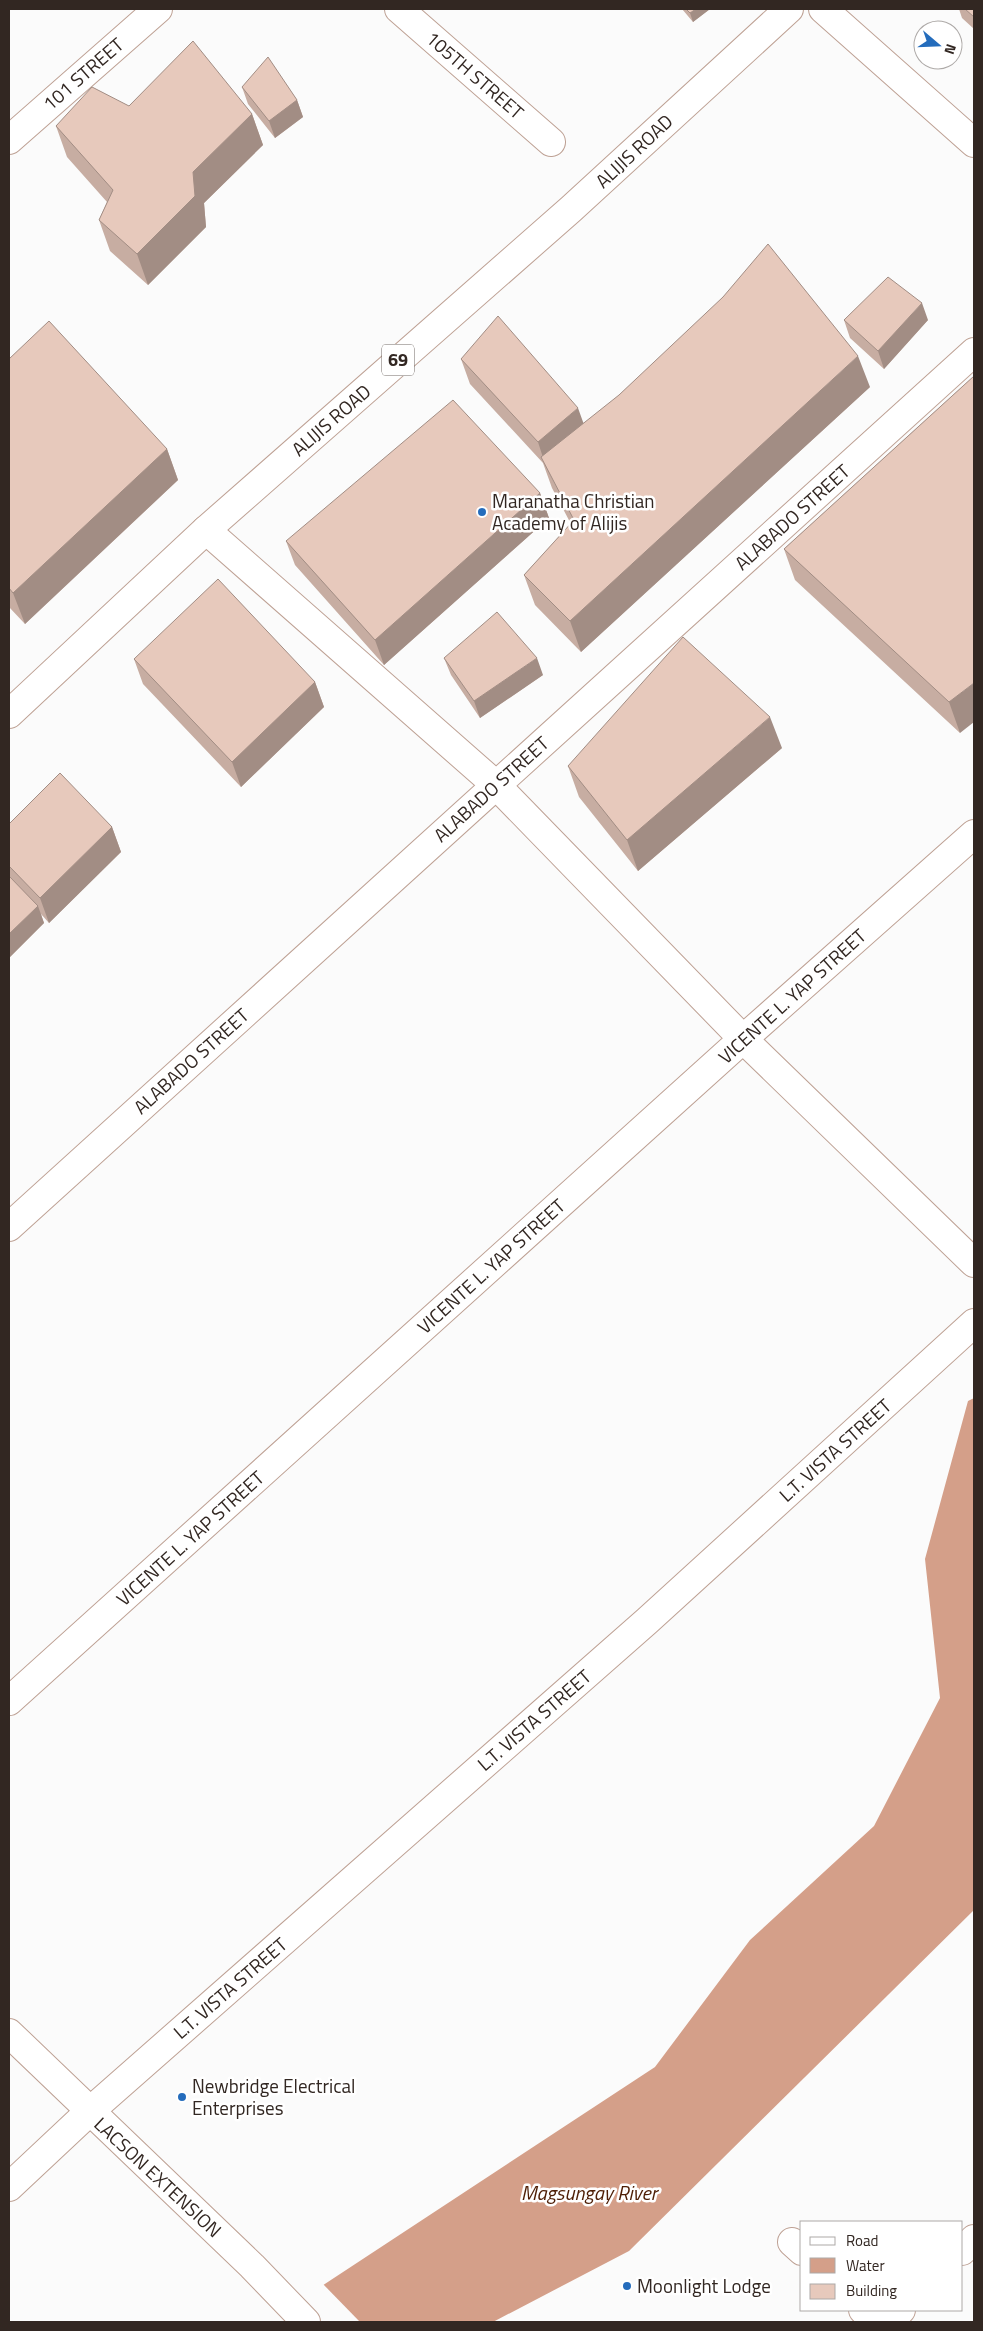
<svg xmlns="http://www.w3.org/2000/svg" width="983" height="2331" font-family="'Titillium Web',sans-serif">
  <rect width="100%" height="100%" fill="#fbfbfb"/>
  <path fill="#d49f89" d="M974,1398V1910L629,2251L493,2322H267L655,2067L750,1940L874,1826L940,1698L925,1559L968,1401Z"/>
  <path fill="#fbfbfb" d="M322,2283L360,2322H264L265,2320Z"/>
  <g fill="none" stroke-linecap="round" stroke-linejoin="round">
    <g stroke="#bea194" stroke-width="30">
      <path id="minor" d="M399,9L551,142
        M823,9L974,143
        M9,140L158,9
        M206,530L496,785L743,1039L974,1263
        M9,1227L974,352
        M9,1701L743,1039L974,834
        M9,2187L89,2112L647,1621L974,1323
        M792,2242L802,2251
        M962,2251L974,2239
        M863,2310L876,2322
        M888,2322L901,2310"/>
    </g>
    <g stroke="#bea194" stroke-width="30">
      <path id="major" d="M9,714L206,530L571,209L789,9
        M9,2033L252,2266L306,2322"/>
    </g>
    <use href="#minor" stroke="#fff" stroke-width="28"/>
    <use href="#major" stroke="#fff" stroke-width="28"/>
  </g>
  <path fill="#c7ada2" d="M682,9H710L693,22Z
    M959,9H974V29L962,18Z
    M242,87L297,100L303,117L275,138L248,104Z
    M129,106L252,114L263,145L204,203L206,227L148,285L110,251L99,220L107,202L67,157L56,126Z
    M844,320H928L884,369L850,338Z
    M9,359L167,449L178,480L25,624L9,607Z
    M461,359L583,423L870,387L581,652L535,605L524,575L571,524L552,488L543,463L470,384Z
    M974,376L960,733L795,580L784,549Z
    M540,493L549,518L384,665L295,565L286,541Z
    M444,658L543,675L480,718L451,675Z
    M134,659L315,682L324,707L241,787L143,684Z
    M782,748L638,871L579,797L568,766Z
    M9,824L112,827L121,852L49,923L41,914L44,923L9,958Z"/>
  <path fill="#a28d84" d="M696,9H710L693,22L690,13Z
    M297,100L303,117L275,138L269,121Z
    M252,114L263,145L204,203L206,227L148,285L137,254L193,172Z
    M922,303L928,320L884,369L878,351Z
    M858,356L870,387L581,652L570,621Z
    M578,408L587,433L546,467L538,442Z
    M167,449L178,480L25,624L13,593Z
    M540,493L549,518L384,665L375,640Z
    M537,658L543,675L480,718L474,701Z
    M315,682L324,707L241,787L232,762Z
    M974,683V722L960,733L949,702Z
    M770,717L782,748L638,871L627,840Z
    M112,827L121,852L49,923L40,898Z
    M38,906L44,923L9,958V934Z"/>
  <path fill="#e7c9bc" stroke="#a28d84" d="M686,9H696L690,13Z
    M965,9H974V17Z
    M193,41L252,114L193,172L195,196L137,254L99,220L113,190L56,126L92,87L129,106Z
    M268,57L297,100L269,121L242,87Z
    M768,244L858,356L570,621L524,575L574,520L541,457L619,395L723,297Z
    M888,277L922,303L878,351L844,320Z
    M498,316L578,408L538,442L461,359Z
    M49,321L167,449L13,593L9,588V359Z
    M974,376V683L949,702L784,549Z
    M453,400L540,493L375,640L286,541Z
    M218,579L315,682L232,762L134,659Z
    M497,612L537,658L474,701L444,658Z
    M683,637L770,717L627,840L568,766Z
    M60,773L112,827L40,898L9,866V824Z
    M9,876L38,906L9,934Z"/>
  <g fill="#246cbc" stroke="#fff" stroke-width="2">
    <circle cx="482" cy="512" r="5"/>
    <circle cx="182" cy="2097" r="5"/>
    <circle cx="627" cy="2286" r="5"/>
  </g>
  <g text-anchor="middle" stroke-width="5" stroke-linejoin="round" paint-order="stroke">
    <rect fill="#fff" stroke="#706864" stroke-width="1" x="382" y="344.5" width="32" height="31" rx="4"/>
    <g font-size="18" font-weight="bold" fill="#322722">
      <text x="398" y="366">69</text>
    </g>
    <g font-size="19" fill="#322722" stroke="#fff">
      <text transform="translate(83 74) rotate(-41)" y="7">101 STREET</text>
      <text transform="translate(475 75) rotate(41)" y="7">105TH STREET</text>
      <text transform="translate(634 151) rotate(-43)" y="7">ALIJIS ROAD</text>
      <text transform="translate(331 420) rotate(-41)" y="7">ALIJIS ROAD</text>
      <text transform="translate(792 517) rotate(-42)" y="7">ALABADO STREET</text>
      <text transform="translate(491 789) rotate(-42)" y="7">ALABADO STREET</text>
      <text transform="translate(792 996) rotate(-42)" y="7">VICENTE L. YAP STREET</text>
      <text transform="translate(191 1061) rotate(-42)" y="7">ALABADO STREET</text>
      <text transform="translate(491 1266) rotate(-42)" y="7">VICENTE L. YAP STREET</text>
      <text transform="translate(835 1450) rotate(-42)" y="7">L.T. VISTA STREET</text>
      <text transform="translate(190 1538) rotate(-42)" y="7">VICENTE L. YAP STREET</text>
      <text transform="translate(534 1720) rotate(-41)" y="7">L.T. VISTA STREET</text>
      <text transform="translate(230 1988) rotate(-41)" y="7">L.T. VISTA STREET</text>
      <text transform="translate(158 2177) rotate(43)" y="7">LACSON EXTENSION</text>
    </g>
    <g font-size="19" fill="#322722" stroke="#fff" text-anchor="start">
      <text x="492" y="508">Maranatha Christian<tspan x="492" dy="22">Academy of Alijis</tspan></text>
      <text x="192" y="2093">Newbridge Electrical<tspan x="192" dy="22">Enterprises</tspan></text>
      <text x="637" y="2293">Moonlight Lodge</text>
    </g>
    <g font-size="20" font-style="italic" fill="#4e1e05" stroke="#fff">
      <text x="589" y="2200">Magsungay River</text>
    </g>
  </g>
  <rect width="983" height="2331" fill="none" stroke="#322722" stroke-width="20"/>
  <rect x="800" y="2221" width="162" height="90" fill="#ffffff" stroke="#ada9a7"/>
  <rect x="810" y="2237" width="25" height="8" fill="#ffffff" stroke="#ada9a7"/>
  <text x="846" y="2246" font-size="15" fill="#322722">Road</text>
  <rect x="810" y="2258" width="25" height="15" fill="#d49f89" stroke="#ada9a7"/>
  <text x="846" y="2271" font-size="15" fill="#322722">Water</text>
  <rect x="810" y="2284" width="25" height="15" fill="#e7c9bc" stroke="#ada9a7"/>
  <text x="846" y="2296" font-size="15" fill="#322722">Building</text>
  <g transform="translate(938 45) rotate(109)"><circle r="24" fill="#ffffff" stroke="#ada9a7"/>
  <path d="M0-4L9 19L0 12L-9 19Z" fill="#246cbc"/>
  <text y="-8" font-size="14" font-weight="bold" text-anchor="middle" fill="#322722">N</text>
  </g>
</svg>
